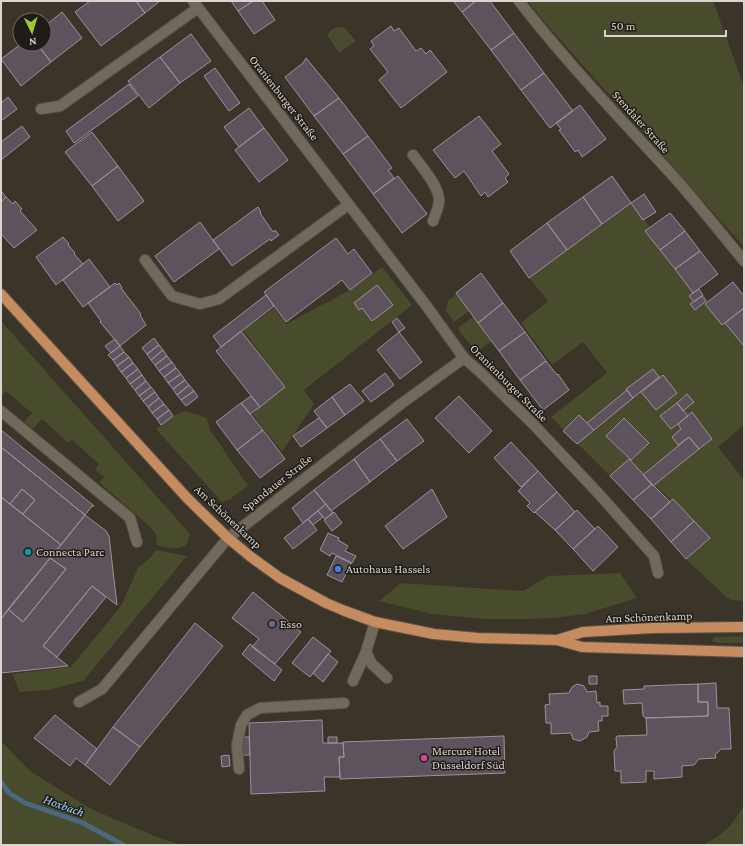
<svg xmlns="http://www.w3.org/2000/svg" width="745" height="846" font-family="'Crimson Pro',serif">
  <rect width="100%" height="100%" fill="#3b3429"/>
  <path fill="#494b2d" d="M528,1H713L744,87V247L541,18Z
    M338,27L345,28L356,41L339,53L327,35L331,30Z
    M631,203L744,346V425L718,447L744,480V601L732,600L725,596L686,559L710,538L657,487L610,476L551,417L607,373L583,342L552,365L521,323L548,301L529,278Z
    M382,267L412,305L304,390L314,404L282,452L252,414L285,387L243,330L274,308L286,324L350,290Z
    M456,294L469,311L454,322L446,311L448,301Z
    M473,317L492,341L479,350H475L459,331V327Z
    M1,321L190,534L186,545C177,550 168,548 157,545L156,534L150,527L99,482L104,477L95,470L99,464L72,440L67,442L42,419L33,429L24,422L32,413L6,391L1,396Z
    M185,411L207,418L209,428L248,486L230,499L222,502L156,429L173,416Z
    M156,550L187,556L83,681L48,690L20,692L12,674L71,667L121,606L138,568L150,558Z
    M620,573L637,598L585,614L553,618L527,619H484L432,614L379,601L401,583L523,591L548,576Z
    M744,636V643H718L712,641L714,637Z
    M1,741L30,771L91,809L157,837L181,845H1Z
    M744,804V845H703C724,834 733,826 744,804Z"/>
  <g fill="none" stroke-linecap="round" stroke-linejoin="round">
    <path stroke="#4a687f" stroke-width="5" d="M1,782L9,793L25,803L83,823L123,845"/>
  </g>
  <path fill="#5e535d" stroke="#9d919d" d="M90,1H136L145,13L101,46L75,12Z
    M136,1H160L145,13Z
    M231,1H253L238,11Z
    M253,1H262L275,20L254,34L238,11Z
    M453,1H476L462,12Z
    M476,1H490L514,33L491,50L462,12Z
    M62,12L82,38L51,62L37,44H44V27Z
    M391,26L394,31L399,28L416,51L421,48L426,54L430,50L447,72L401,108L379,80L388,72L370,49L374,46L371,41Z
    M514,33L544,73L521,90L491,50Z
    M191,34L211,61L180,83L160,57Z
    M21,44H37L51,62L21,86L1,59Z
    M160,57L180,83L149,108L128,81Z
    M306,58L339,98L314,116L285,77L303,63Z
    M215,68L240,103L229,111L204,76Z
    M544,73L573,111L550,128L521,90Z
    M129,84L138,96L74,143L66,131Z
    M8,97L17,109L1,121V103Z
    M339,98L368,136L343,154L314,116Z
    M580,105L606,139L582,157L578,150L575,152L559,130L561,129L556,123Z
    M249,108L264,128L239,147L224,127Z
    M479,116L501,144L492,151L509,174L505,178L508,182L488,197L485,192L481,196L464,171L455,178L433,150Z
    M22,126L30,137L1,160V142Z
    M264,128L288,160L259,182L235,150Z
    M92,132L118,166L92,186L65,152Z
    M368,136L392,168L388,170L394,178L373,194L343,154Z
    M118,166L144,201L118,221L92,186Z
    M398,176L427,214L402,233L373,194Z
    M612,176L631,203L602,224L583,197Z
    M1,191L6,197L1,202Z
    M644,194L656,212L643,220L631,203Z
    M6,197L13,204L15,201L22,209L20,211L37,230L14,248L1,234V202Z
    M583,197L602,224L567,250L547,223Z
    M258,207L261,212L260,213L273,232L275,230L279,235L271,241L270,239L232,266L213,240Z
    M670,213L685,231L660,250L645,231Z
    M200,222L219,249L174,282L155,256Z
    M547,223L567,250L529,278L510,251Z
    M685,231L700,251L675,269L660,250Z
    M63,237L69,244L68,245L75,253L74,254L83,264L56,285L36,257Z
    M336,238L348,254L354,249L372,273L350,290L342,280L286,322L264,292Z
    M700,251L718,274L693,293L675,269Z
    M89,259L110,287L83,307L63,280Z
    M481,273L503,303L478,323L456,293Z
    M733,282L744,296V308L722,325L705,304Z
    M115,283L117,285L119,283L122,288H121L141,314L140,315L146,325L120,346L100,322L101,321L88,303Z
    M377,285L393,305L372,321L362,308L359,310L354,303Z
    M699,289L703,295L694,302L689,296Z
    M266,295L274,306L221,347L213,336Z
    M702,296L706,301L695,310L690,304Z
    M503,303L525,332L499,351L478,323Z
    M744,308V346L725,323Z
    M397,318L405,328L399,332L392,322Z
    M241,331L285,387L260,407L216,351Z
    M399,332L422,362L400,379L377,350Z
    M525,332L546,361L520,380L499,351Z
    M154,338L159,345L147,354L142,348Z
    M115,339L120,346L111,353L105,346Z
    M159,345L163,350L151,360L147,354Z
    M120,346L124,352L113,360L108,355Z
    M163,350L167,356L155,365L151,360Z
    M124,352L129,357L117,366L113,360Z
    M167,356L172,362L159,371L155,365Z
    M129,357L133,363L121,372L117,366Z
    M546,361L557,375L558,374L569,390L543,410L520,380Z
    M172,362L176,368L164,377L159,371Z
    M133,363L138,369L126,378L121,372Z
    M176,368L181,374L168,383L164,377Z
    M138,369L142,375L130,384L126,378Z
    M653,369L659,377L633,398L626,389Z
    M385,373L394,385L371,402L362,391Z
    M181,374L185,380L173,389L168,383Z
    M142,375L146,381L135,390L130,384Z
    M663,375L677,393L656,410L641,392Z
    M185,380L189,385L177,395L173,389Z
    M146,381L151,387L139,396L135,390Z
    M350,384L364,401L345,415L332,397Z
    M189,385L194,391L181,400L177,395Z
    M151,387L155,392L143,401L139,396Z
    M627,390L633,398L594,430L587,423Z
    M194,391L198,397L186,406L181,400Z
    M155,392L159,398L148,407L143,401Z
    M687,394L694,402L683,411L677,403Z
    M251,396L260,407L250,414L241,403Z
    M459,396L492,431L469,453L435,418Z
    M332,397L345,415L327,428L314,411Z
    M159,398L164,404L152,413L148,407Z
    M241,403L263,430L237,450L216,422Z
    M677,403L688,416L671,429L660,416Z
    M164,404L169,410L157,419L152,413Z
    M169,410L173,416L161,425L157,419Z
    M692,412L712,439L699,449L689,437L678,445L672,437L681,429L678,424Z
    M579,415L594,430L577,444L563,431Z
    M319,418L327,428L301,447L293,436Z
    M624,418L649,443L631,460L606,436Z
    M407,419L424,441L397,461L380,439Z
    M1,430L94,506H92L85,515L1,447Z
    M263,430L285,459L260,478L237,450Z
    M689,437L699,449L653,486L643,475Z
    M380,439L397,461L370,482L354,459Z
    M511,442L538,471L521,487L494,458Z
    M1,447L85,515L61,545L23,514L35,500L22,489L10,504L1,497Z
    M354,459L370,482L331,511L314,490Z
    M629,459L652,484L633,500L610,476Z
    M538,471L557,492L534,513L527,506L530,503L518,491Z
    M652,484L670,502L651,519L633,500Z
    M22,489L35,500L23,514L10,504Z
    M432,489L447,517L403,549L385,526Z
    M314,490L326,504L303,523L292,508Z
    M557,492L575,512L555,530L535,512Z
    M1,497L61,545L1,619Z
    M673,499L694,521L671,542L651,519Z
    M326,504L333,513L325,519L318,511Z
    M577,510L595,529L573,549L555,530Z
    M318,511L323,517L313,525L308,519Z
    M334,512L342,523L332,531L324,520Z
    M85,515L106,531L109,536L117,605L92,586L43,646L68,666L1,673V619L8,609L23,622L66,569L50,558Z
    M308,519L317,530L293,549L284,538Z
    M694,521L710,538L686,559L671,542Z
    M598,526L618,547L593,571L573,549Z
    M328,533L339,538L338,540L348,546L345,551L356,556L352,563L332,553L330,556L320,550Z
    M336,556L351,563L342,582L327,575Z
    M50,558L66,569L23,622L8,609Z
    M92,586L106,597L57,657L43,646Z
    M253,592L301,632L275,664L252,647L259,639L232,618Z
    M195,623L223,646L140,747L113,727Z
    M313,637L331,651L310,677L292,663Z
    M250,644L282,670L274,681L242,654Z
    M328,654L338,662L323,682L313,673Z
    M589,676H597V684H589Z
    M716,683L717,708H729L731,749H721L715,755L716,758L699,759L694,765L682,766V777L654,779V771H646V782L621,783V771H615L614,751L617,747L616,738L617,736L647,735L646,718L708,716V702H698V684Z
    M577,684L584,686L587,692L596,691L597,703L600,702V706H608V716H602V721H598L599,731L589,732L587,737L580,741L573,739L571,733L551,734V723H546L545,705L550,704L549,694L569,693L572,687Z
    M698,684V702H708V716L646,718L643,716L642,703L624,704L623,690L644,689V686Z
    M55,715L97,749L85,765L76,758L70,766L34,738Z
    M322,720L323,743H343L344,757H339L340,777H324L325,791L251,794L249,723Z
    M113,727L140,747L110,785L85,765Z
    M504,736L505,773L340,779L339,757H344L343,742Z
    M241,737H249L250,755H242Z
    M328,737H337V743H328Z
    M229,755L230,766L222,767L221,756Z"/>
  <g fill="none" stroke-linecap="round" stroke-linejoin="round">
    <g stroke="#59534a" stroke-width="12">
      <path id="minor" d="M193,1L428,308L464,358L480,372L533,424L598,493L654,556L658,573
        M519,1C567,63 621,119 674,177C698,204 721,233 744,261
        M41,109L60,106L198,8
        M413,155C421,166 439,186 439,200C439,208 435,215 433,221
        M145,260L172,296L200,304L219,299L348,205
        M1,411L130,518L137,542
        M366,652L372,664L387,678
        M353,681L366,652L375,622
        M79,702L102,689L228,538L401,404L464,358
        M239,769L237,745L241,725L247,715L260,708L344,703"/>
    </g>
    <g stroke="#59534a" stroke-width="12">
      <path id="major" d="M1,294L188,499L228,538L251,557L280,578L326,603L345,611L375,622L434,634L478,638L557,640L582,647L744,652
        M557,640L583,632L652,628L744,627"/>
    </g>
    <use href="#minor" stroke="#70695c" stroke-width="10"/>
    <use href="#major" stroke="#c68c5f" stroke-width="10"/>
  </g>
  <circle fill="#0f9aa8" stroke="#1f1c17" stroke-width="1.5" cx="28" cy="552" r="4"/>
  <circle fill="#3f7fe0" stroke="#1f1c17" stroke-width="1.5" cx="338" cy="569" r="4"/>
  <circle fill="#5c6f8a" stroke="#1f1c17" stroke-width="1.5" cx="272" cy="624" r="4"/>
  <circle fill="#d1479c" stroke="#1f1c17" stroke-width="1.5" cx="424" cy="758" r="4"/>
  <g text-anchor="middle" stroke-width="3" stroke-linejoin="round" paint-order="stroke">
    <g font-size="12" fill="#d9d5ce" stroke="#1f1c17">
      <text transform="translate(284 98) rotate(52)" y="4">Oranienburger Straße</text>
      <text transform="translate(641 122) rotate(48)" y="4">Stendaler Straße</text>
      <text transform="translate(509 383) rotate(45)" y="4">Oranienburger Straße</text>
      <text transform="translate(277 483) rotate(-38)" y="4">Spandauer Straße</text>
      <text transform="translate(228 517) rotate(43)" y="4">Am Schönenkamp</text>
      <text transform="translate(649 617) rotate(-2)" y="4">Am Schönenkamp</text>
    </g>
    <g font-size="12" fill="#d9d5ce" stroke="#1f1c17" text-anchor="start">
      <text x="36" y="556">Connecta Parc</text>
      <text x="346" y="573">Autohaus Hassels</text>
      <text x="280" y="628">Esso</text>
      <text x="432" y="755">Mercure Hotel<tspan x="432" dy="14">Düsseldorf Süd</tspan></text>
    </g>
    <g font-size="13" font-style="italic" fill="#9ed5fe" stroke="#1f1c17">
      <text transform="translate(64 805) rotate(20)" y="5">Hoxbach</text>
    </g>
  </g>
  <rect width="745" height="846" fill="none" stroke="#d9d5ce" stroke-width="4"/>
  <g transform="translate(32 32) rotate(175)"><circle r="19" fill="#1f1c17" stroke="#696660"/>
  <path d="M0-3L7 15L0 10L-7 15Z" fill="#9bcb33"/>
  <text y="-6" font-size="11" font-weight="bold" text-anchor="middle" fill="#d9d5ce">N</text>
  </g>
  <path d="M605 30v6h121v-6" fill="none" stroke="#d9d5ce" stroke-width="2"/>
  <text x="611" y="30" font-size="12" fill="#d9d5ce" stroke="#1f1c17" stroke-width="3" paint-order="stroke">50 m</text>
</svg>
